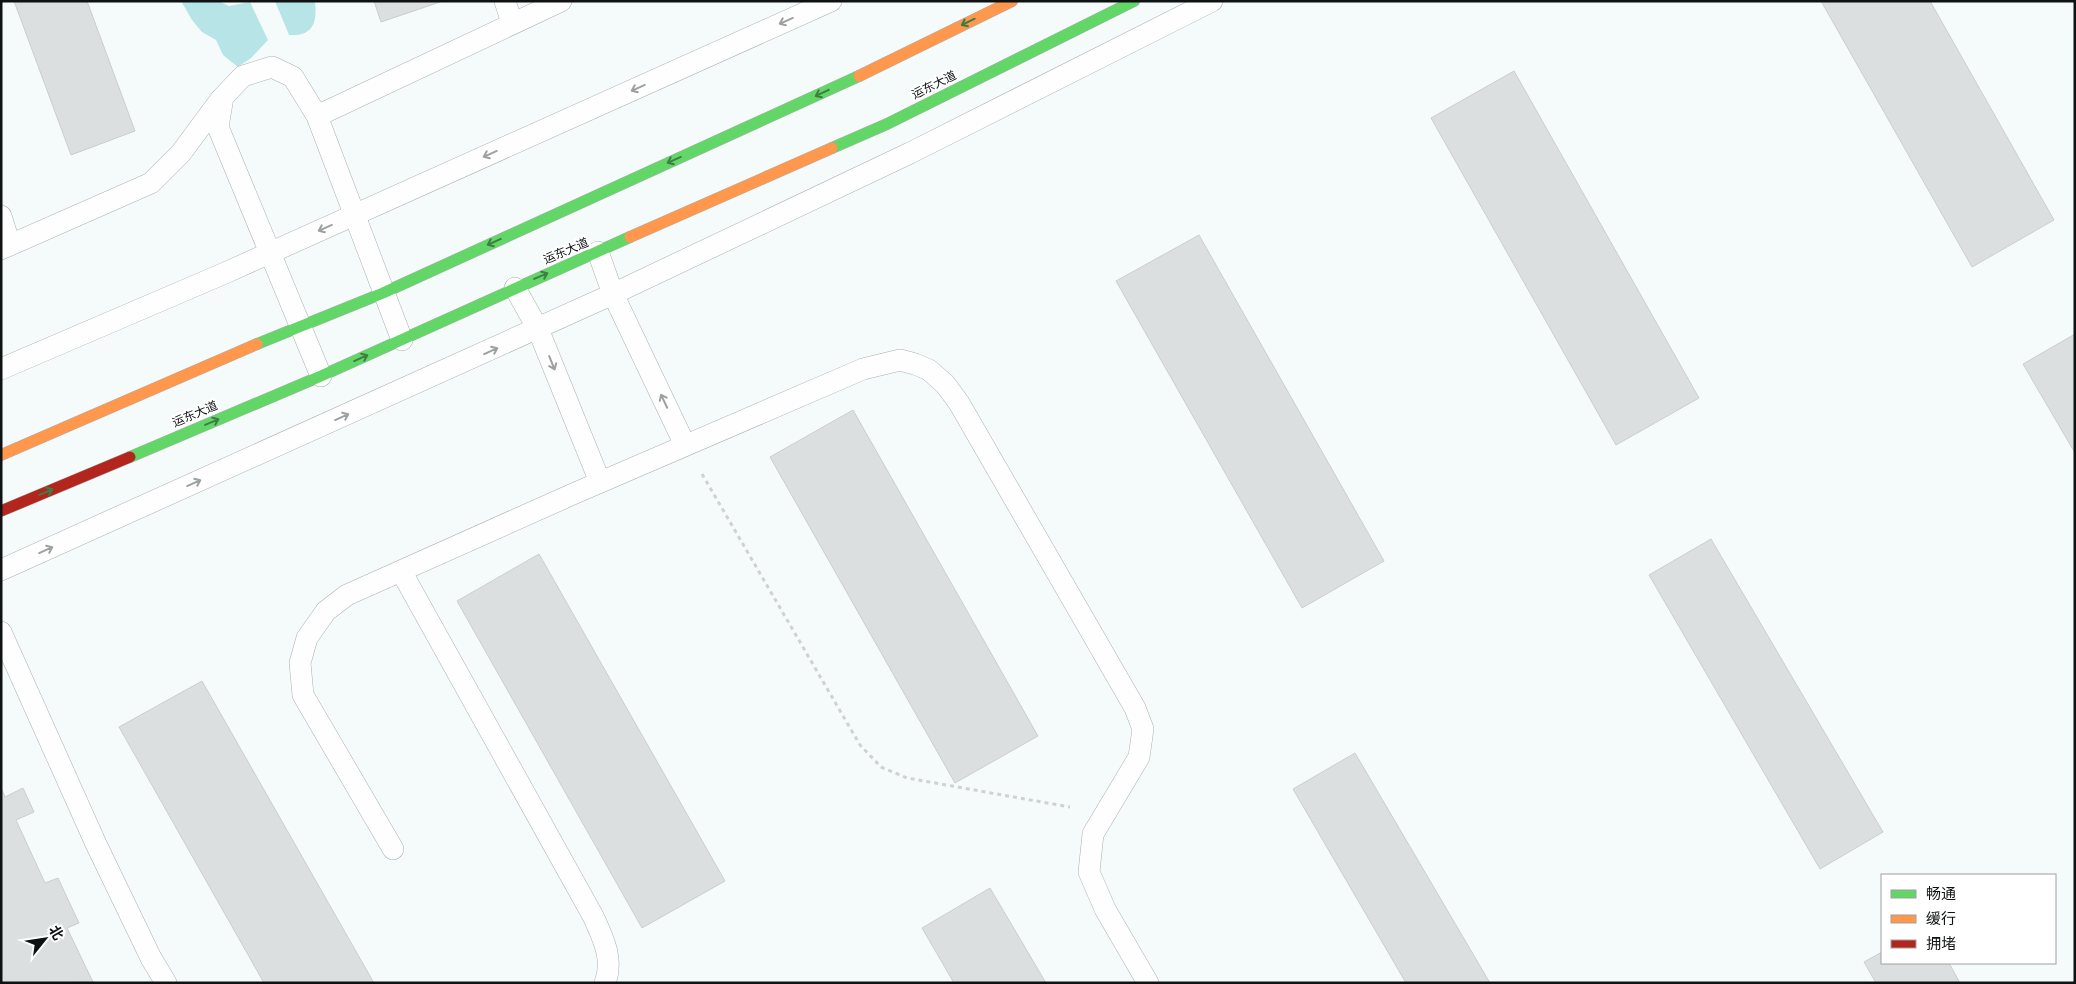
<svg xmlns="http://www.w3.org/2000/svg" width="2076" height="984" font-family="Helvetica,'Noto Sans SC',sans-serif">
  <rect width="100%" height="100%" fill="#f5fafa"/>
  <path fill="#b7e4e6" d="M181,1H219L229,6L250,2L268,40L251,58L238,67L223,55L216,40L202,32L192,20Z
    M275,1H315C317,22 314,36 289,35Z"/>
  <path fill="#dbdfdf" stroke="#cbcece" d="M14,1H87L135,131L71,155Z
    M374,1H443L381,22Z
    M1821,1H1930L2054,220L1972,267Z
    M1514,71L1699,398L1616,445L1431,118Z
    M1199,235L1384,561L1302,608L1116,281Z
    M2075,334V453L2023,364Z
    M853,410L1038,736L955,783L770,457Z
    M1711,539L1883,832L1820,869L1649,575Z
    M539,554L725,881L642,928L457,601Z
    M202,681L374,983H264L119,727Z
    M1355,753L1490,983H1406L1293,789Z
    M1,788L5,797L23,788L34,812L16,820L45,883L58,878L79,923L67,928L93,982L1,983Z
    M990,888L1046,983H954L922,928Z
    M1882,952V963H1949L1960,983H1876L1864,962Z"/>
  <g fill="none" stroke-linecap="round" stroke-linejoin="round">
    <g stroke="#adb0b1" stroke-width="22">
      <path id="lane" d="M505,1L512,23
        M317,116L561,1
        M1,216L10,245
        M1,249L151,183L181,153L221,99
        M598,252L613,294L685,445
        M515,288L538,329L600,482
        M1,369L225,273L831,1
        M321,376L218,127L223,97L243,76L272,67L293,77L317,116L402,340
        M1,570L613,294L910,153L1212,1
        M401,571L593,916C603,938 614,959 605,983
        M1,632L96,844L151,958L166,983
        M393,849L303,695L300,663L307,638L326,611L347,595L573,494L863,369L900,360L915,364L929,370L945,384L959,403L1135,708L1143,729L1139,757L1093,834L1089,872L1105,909L1148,983"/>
    </g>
    <g stroke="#adb0b1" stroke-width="12">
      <path id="fast" d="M832,148L887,124L1134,1
        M257,344L383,293L859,76
        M130,457L321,376L630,237"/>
    </g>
    <g stroke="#adb0b1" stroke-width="12">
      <path id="slow" d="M859,76L1012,1
        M630,237L832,148
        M1,455L257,344"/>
    </g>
    <g stroke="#adb0b1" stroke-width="12">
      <path id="jam" d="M1,511L130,457"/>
    </g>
    <path stroke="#d0d1d1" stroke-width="3" stroke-dasharray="4 4" stroke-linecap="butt" d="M702,474L860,745L881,767L907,778L1070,807"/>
    <use href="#lane" stroke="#fefefe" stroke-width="21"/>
    <use href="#fast" stroke="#63d668" stroke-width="11"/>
    <use href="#slow" stroke="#ff974d" stroke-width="11"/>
    <use href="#jam" stroke="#b3261e" stroke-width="11"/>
  </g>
  <defs><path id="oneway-shaft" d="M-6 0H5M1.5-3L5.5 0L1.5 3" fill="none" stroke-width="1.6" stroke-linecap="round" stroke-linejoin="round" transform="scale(1.25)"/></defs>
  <g stroke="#9ea0a0">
    <use href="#oneway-shaft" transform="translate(786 21) rotate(156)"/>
    <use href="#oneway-shaft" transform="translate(638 88) rotate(156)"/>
    <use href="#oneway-shaft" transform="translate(490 154) rotate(156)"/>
    <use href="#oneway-shaft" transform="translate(325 228) rotate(156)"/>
    <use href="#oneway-shaft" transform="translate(491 351) rotate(-24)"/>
    <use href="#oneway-shaft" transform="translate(552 363) rotate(68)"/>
    <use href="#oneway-shaft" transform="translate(664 401) rotate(-115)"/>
    <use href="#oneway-shaft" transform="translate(342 417) rotate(-24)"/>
    <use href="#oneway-shaft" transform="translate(194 483) rotate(-24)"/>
    <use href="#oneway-shaft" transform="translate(46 550) rotate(-24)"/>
  </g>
  <g stroke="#3d7e41">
    <use href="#oneway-shaft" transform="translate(968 22) rotate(154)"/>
    <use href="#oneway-shaft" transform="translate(822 93) rotate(155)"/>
    <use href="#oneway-shaft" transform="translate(674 160) rotate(156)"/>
    <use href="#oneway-shaft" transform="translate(494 242) rotate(156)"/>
    <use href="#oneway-shaft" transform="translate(541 276) rotate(-23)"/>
    <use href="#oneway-shaft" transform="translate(361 358) rotate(-24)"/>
    <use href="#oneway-shaft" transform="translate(212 422) rotate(-23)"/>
    <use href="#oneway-shaft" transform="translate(46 492) rotate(-23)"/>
  </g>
  <g text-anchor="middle" stroke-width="4.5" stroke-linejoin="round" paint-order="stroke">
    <g font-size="12" fill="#0f1212" stroke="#fff">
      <text transform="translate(934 85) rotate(-26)" y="4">运东大道</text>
      <text transform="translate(566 251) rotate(-23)" y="4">运东大道</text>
      <text transform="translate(195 414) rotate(-23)" y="4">运东大道</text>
    </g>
  </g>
  <rect width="2076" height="984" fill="none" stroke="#0f1212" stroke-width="5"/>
  <rect x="1881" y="874" width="175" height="90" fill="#ffffff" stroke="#9fa0a0"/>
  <rect x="1891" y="890" width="25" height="8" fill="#63d668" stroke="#9fa0a0"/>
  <text x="1926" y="899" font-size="15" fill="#0f1212">畅通</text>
  <rect x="1891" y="915" width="25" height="8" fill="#ff974d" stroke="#9fa0a0"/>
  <text x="1926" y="924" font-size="15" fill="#0f1212">缓行</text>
  <rect x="1891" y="940" width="25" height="8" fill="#b3261e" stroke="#9fa0a0"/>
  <text x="1926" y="949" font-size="15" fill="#0f1212">拥堵</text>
  <g transform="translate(45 939) rotate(60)" stroke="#ffffff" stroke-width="4" paint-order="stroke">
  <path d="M0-4L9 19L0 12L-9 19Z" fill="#0f1212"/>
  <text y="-8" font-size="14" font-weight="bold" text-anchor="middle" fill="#0f1212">北</text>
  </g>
</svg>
